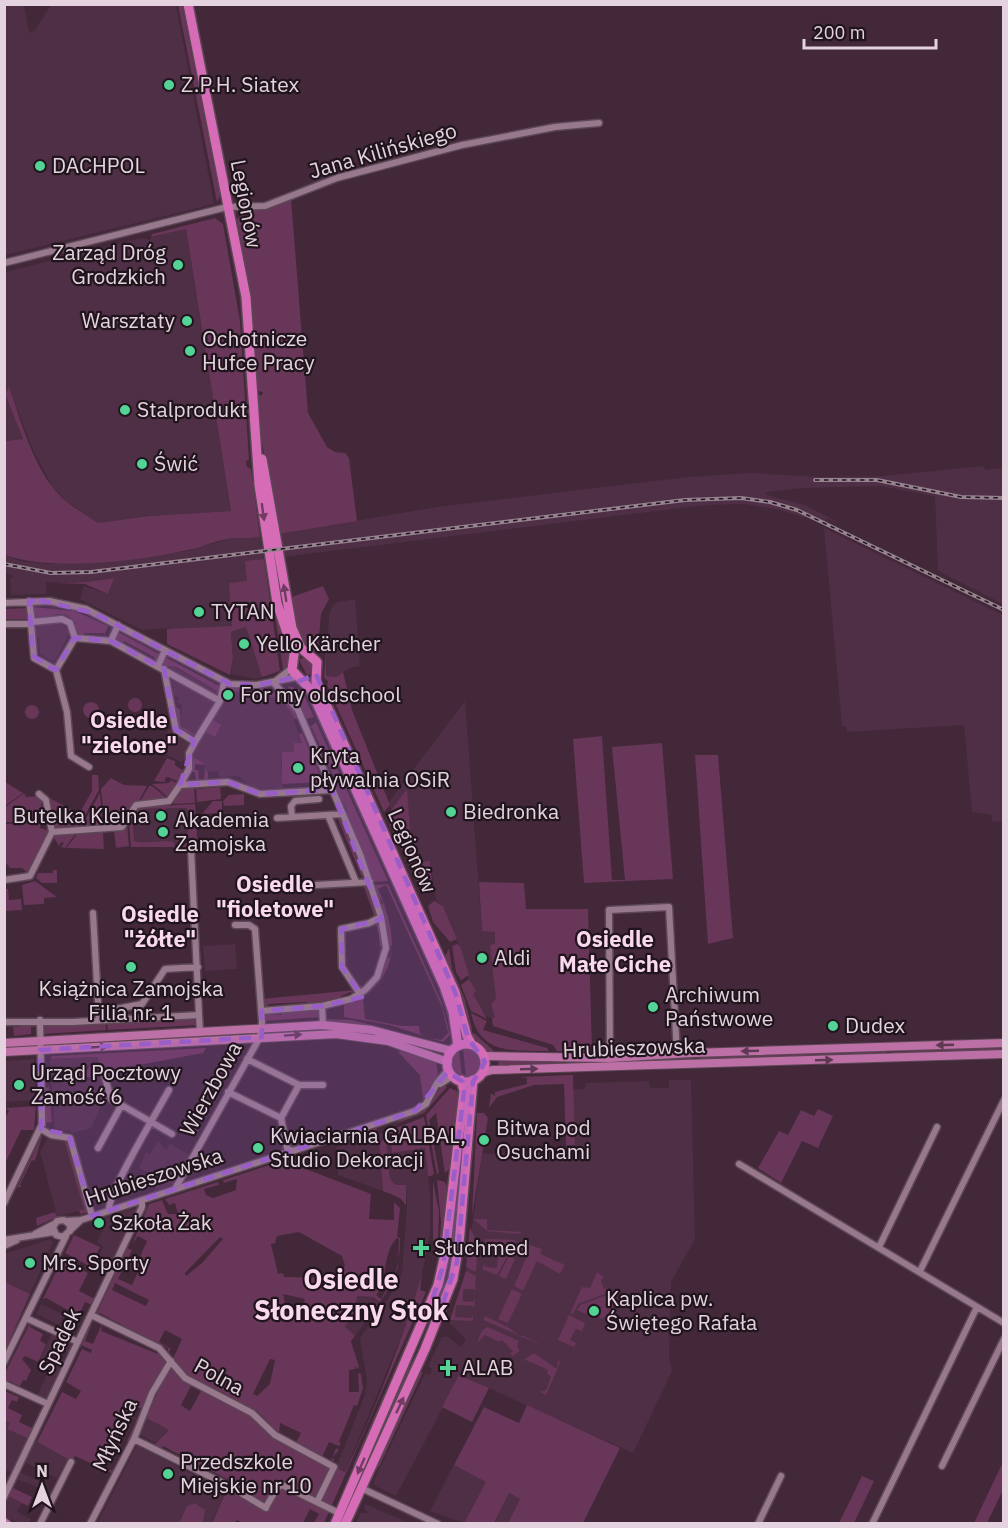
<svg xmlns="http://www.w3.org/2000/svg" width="1008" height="1528" font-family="'IBM Plex Sans',sans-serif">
  <rect width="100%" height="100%" fill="#422839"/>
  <path fill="#4f2f45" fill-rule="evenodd" d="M5,4L24,5L29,33L35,30L51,5H176L214,204L5,255Z
    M186,229L231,511L149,516L98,523L67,502L52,486L33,450L9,388L5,394L23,439L5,441V272L142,238L150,240L151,237Z
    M984,466L985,470L1003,468V604L938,571L935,496L880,486L803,488L766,492L767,495L807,506L840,523L827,519L824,523L776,509L745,504L705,505L282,557L279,534L437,507L688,477L750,473L821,477L882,476Z
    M824,528L1003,615V821L992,822V815L972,812L964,725L847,732L846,726H842Z
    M260,537L264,559L254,561L232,626L171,631L170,628L142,630L80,599L84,586L108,594L113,578L86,582H46V594L11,595L10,578L14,576L5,573L4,555L21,561L46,564H84L187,551L229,539Z
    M355,599L360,666L349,668L336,677L326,676L329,613L335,603Z
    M55,621L71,630L54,662L40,654L39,638L34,636V630L41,623Z
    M246,627L262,677L256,679L231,674L233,659L231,632Z
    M167,663L217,691L219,695L196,734L181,726L182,705L177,702L179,698L170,693L174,687L170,684L174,678L168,674L170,669L165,666Z
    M230,691L270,695L284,702L291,712L302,743L294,752L281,759L283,788L257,789L249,786L239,776L219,777V771L206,772L205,764L192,756Z
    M465,701L482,931L496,930L498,1020L483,1015L473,994L456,937L443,906L436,901L430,860L419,863L388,803Z
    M169,729L172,731L170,734L177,738L179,735L183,741L192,743L182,763L158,750Z
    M191,806L193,850L180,851L167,844L134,846L132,821L140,809Z
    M235,944L237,969L205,971L203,946Z
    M97,1057L106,1095L91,1128L72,1133L70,1130L55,1133L50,1059ZM88,1066L93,1072L90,1080L70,1081L67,1070V1081L59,1082V1067Z
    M34,1059L36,1100L5,1102L4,1061Z
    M669,1080H691L695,1239L671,1282L669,1358L672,1371L633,1453L460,1375L396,1496L377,1487L374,1484L375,1478L425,1374L430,1375L432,1369L428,1366L442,1337H448L461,1347L466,1339L449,1323L466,1271L482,1154L566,1152L565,1090L584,1089L586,1083L649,1081L650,1088H669Z
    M389,1131L392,1153L425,1148L430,1194V1234L422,1274L409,1318L345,1472L336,1468L366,1392L367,1381L360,1338L388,1299L402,1273L407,1207L406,1186L396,1185L390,1179L385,1139L379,1143L383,1191L338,1175L336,1147Z
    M63,1137L84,1210L57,1216L40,1152L48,1138Z
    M158,1141L166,1151L170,1144L190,1155L174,1185L154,1191L160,1178L139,1168L146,1152L150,1154Z
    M139,1207L109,1271L95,1264L103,1246L97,1242L103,1230L94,1226L97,1221Z
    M50,1239L53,1242L30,1294L5,1282L4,1254Z
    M356,1296L373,1297L380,1302L355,1336L345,1328L355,1314Z
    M41,1304L64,1315L59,1325L36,1314Z
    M52,1333L73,1345L68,1353L58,1348L54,1355L65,1361L46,1401L37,1396L50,1368L38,1362Z
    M146,1418L169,1430L155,1443L139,1434Z
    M4,1420L11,1423L8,1429L29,1439L12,1473L5,1469Z
    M34,1441L68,1458L57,1478L24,1462Z
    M137,1445L226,1492L211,1523L97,1524Z
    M454,1465L486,1482L464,1523L430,1511Z
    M20,1472L42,1482L39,1488L17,1479Z
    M509,1493L520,1499L508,1523L494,1524Z
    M8,1496L22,1503L17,1512L31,1519L28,1523H18L5,1517L4,1505Z
    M365,1504L409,1523H356L361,1513H369L365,1510Z"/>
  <path fill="#673658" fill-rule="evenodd" d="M178,5H182L220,196L217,202Z
    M291,198L308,413L327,447L335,452L345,453L349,458L357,521L279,534L259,426L257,396L262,395L263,392L257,391L252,306L237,219L248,209H263Z
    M215,218L223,224L240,321L249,460L246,461L247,467L251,469L260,537C249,539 238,537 228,539C214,541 201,548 188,550C138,561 52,572 5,555V441L23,439L5,394L9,387C23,426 35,475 67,502C77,510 88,516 98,523L149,516L231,511L186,229L151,237L152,234Z
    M264,559L280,671L262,677L246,627L231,632L233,659L230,675L167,644V629L232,626L229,583L247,581L245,561Z
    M267,562L291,654L284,672L283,669Z
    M114,578L108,594L85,584L52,583L86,582Z
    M323,586L329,599L321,614L318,649L313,653C294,644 293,617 289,598Z
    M32,607L75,611L108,626L104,636V633H84L83,636L78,635L74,625L76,623C62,607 53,617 38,619L33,615Z
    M27,608L29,619L27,621L25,619H5V609Z
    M118,632L161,655L160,657L155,661L154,657L124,641L122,643L116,640Z
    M327,633L326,676L336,677L343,672L352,710L390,805L384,812L327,685L328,681L324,678Z
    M165,657L221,687L220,696L216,693L217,691L176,667L162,665Z
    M307,657L312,660L313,672L307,676L299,659Z
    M226,686C255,684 286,689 299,719H294C282,690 257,694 230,691L213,720L221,725L215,737L206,732L193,753L192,756L205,764L206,772H208V781H204L205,765L195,764V770H198L199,779L196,782L195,773L192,770L193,753L228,688Z
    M289,686L302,691L314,717L305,719L298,705L286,692Z
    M325,686L382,814H380L321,687Z
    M309,693L401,898L399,899L306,694Z
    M128 705a7 7 0 1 1 14 0a7 7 0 1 1-14 0Z
    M83 710a8 8 0 1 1 16 0a8 8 0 1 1-16 0Z
    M25 712a7 7 0 1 1 14 0a7 7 0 1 1-14 0Z
    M176,707L180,710L181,726L195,734L209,712L211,713L195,736L178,727L174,709Z
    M316,722L388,881L372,882L345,813L347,810L331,782L335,780L312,728H309Z
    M302,733L323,782L282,784V752H294V743H302L299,734Z
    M602,736L612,880H625L612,747L662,743L673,879L584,883L573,739Z
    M695,755H718L733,938L708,944Z
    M167,758L175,761V765L182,770L185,768L179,782L168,777L165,778V782L154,781Z
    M92,775H98L99,790L82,821L50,808L48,797L79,814L92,791Z
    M111,778L124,785L147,786L139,801L131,806L123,822L120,825L105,826L101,789Z
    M171,780L178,784L170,799L152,784L169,783Z
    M5,782L23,793L5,806Z
    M220,784L221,799L197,802L196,786L198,789L219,787Z
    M149,786H152L168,799L141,800Z
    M194,786L195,803L175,804L172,802L182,788Z
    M407,789L412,852L419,863L430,860L432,882L424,895L386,817Z
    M24,793L26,797L39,796L45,802L41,803L44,823L5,822L4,808Z
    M100,793L103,827L88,828L84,822Z
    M244,794V805L224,806L223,801L229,795Z
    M213,801H222V813L202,814Z
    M195,804L198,852H193L192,839L186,836L191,824L187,808H167L163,811L161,808L143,809L141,815L133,816L140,807Z
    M50,810L81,823L78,828L55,830Z
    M337,817L342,818L360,861L363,880Z
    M131,820L136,822L133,825L134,841C146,845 162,839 174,842V846H183L187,843L186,848H189L190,854L172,847H131L129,824Z
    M32,823L40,824V828L50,831L29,874L22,868H10L5,862V824Z
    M127,825L129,846L116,848L114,831Z
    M103,832L104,849L66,848L78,833Z
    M76,833L65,848L61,847L64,843L61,842L59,846L53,836Z
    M53,870H57V883H42L36,878L38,873H53Z
    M35,881L57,897L44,898V904L24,905L22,885Z
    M479,882L524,883L526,909H588L592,1051H557L553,1045L493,1026L492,1018L495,1017L491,1004L496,999L490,945L495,944V932L482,931Z
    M388,884L442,1003L450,1035L443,1042L429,1038L441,1040L448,1033L442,1007L386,885L378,889C395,928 403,969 363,997L365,1019L402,1026H419L420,1033L424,1036L390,1025L344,1017V1004C367,992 380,983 387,957L390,958L392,946L388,945L380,905L383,904L381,899L378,900L373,885Z
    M363,885H368L380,921L383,946H380L379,954L382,955L374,976L361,990L358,988L360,985L362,987C366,983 372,977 375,972C388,946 372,910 363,885Z
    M5,889H8L9,900L21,899L22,910L5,911Z
    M402,901L450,1008L452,1034L442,995L400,902Z
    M434,901L443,906L457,939L450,942L433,922L428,906Z
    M457,944L460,946L469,975L461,980L456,972L452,946Z
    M449,948L452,969L465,1000L472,1029L469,1030L459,989L445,957Z
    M469,979L476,991L473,994L487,1019L471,1011L461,985Z
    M355,990L353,995L351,992L341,996L342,999L307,1005V1002L268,1004L267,1008H264L262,999Z
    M316,1009L320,1011L321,1017L264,1021L265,1013L282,1015V1011Z
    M471,1013L487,1021L483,1030L547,1048L549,1051C514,1050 480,1056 471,1013Z
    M194,1018L197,1025L108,1030L107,1022Z
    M326,1019L351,1020L381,1027L331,1023Z
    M105,1022L106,1030L43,1034L45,1024Z
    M21,1023H31V1034L14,1036L13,1027H21Z
    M197,1027L196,1029L54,1038V1035Z
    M312,1027L379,1034L438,1052L352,1032L263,1034V1031Z
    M250,1032V1035L54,1047V1044Z
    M474,1033L493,1050L494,1055L473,1041L470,1035Z
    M1003,1046V1052L892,1055V1052Z
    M206,1048L203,1053L102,1072L97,1057L50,1059L52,1056Z
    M463,1048L477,1052L481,1060L478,1073L466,1078Z
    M400,1049L436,1060L438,1074L423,1099L420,1075L399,1053Z
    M459,1050L462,1077C450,1071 448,1058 459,1050Z
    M886,1051L887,1055L700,1061V1058L701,1056Z
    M692,1056L694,1061L567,1066V1061Z
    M498,1060L564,1061V1066L499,1068Z
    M89,1066L94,1073L91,1080L89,1077L69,1078V1070H88Z
    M573,1075L575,1145H566L564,1084L534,1085L497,1097L489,1108L491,1093L495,1096V1092L527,1084V1078L519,1077Z
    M444,1083L447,1087L424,1113L390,1126L424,1109Z
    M49,1086L52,1122L45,1123V1089Z
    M450,1088L461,1093L450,1168L445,1173L436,1113L429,1120L439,1172L437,1175L426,1115Z
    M466,1094H469L455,1258L450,1254Z
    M36,1106L34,1130H21L5,1164V1118L9,1111L6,1108Z
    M818,1109L833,1116L818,1148L802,1141L781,1183L758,1168L779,1131L788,1135L801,1110L814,1116Z
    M477,1113H484L488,1118L472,1216Z
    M424,1117L434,1174L431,1176H428L425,1148L392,1153L389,1131Z
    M376,1126L377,1130L339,1143L331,1142Z
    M43,1133L35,1161L32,1160L20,1185L22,1186L17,1188Z
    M63,1137L67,1139L86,1202L88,1212L80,1214L79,1210H84Z
    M386,1139L390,1179L396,1185H406V1205L400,1198L383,1191L379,1142Z
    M292,1158L303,1168L371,1194L369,1219L394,1220V1202L400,1208L397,1237L400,1238C400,1264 395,1281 380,1302L373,1297L357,1296L355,1314L345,1327L355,1336L351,1341L359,1367L358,1369L355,1366V1369L349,1370V1392H359L358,1373L361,1374L363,1388L357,1406L354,1405L339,1442L341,1444L339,1446L329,1442L322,1457L331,1461L336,1448L339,1450L332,1458L335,1460L329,1462L330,1470L336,1468L345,1472C376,1408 402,1341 422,1274L420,1290L426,1292L324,1523H314L319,1514L310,1509L303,1523H244L237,1520L234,1523H212L231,1481L188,1459L186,1461L179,1458L180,1455L163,1446L161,1449L154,1445L169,1430L146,1418L182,1339L165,1330L159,1342L171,1349L168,1353V1348L142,1335L140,1337L135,1335V1332L100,1313L96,1315L127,1248L132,1250L118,1279L132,1285L139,1270L135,1268L147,1241L138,1236L132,1245L149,1204L162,1200L168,1214H178L175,1203L169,1205L165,1199L218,1182L219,1185L204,1189L206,1195L213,1198L236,1190L237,1179L224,1183L223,1180ZM299,1232L342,1256L345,1265L339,1278L284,1277L283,1273L278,1274L271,1244L275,1243L277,1236ZM220,1237L223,1239L202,1263L186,1276L185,1273ZM397,1238L399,1239L398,1268L381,1299L376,1295C388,1279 382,1253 397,1238ZM115,1283L149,1300L146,1306L112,1290ZM283,1294L305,1299L301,1316L287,1313ZM270,1359L275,1360L270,1384L257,1396L253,1394ZM191,1386L201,1391L190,1411L181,1405ZM218,1390L257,1411L272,1426L271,1427L217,1392ZM280,1423L301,1433L295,1444L284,1438L283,1434L279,1435Z
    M437,1180L445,1182L447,1188L442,1251H439L441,1222Z
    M433,1181L439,1212L438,1241H433Z
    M55,1212L57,1217L37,1226L36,1218Z
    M473,1219H487V1230L522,1232L519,1234L487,1231Z
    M470,1227L478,1246L476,1272L466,1267Z
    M74,1235L100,1247L91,1267L65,1253Z
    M487,1239L516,1240L508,1254H503L504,1243L487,1242L486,1245L484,1240Z
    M518,1241L542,1249L540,1254L565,1265L560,1274L537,1261L523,1291L514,1286L527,1256L518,1252L516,1256L511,1254Z
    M498,1256L507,1257L497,1275L482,1269L484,1264L486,1267L497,1268Z
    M509,1256L515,1259L506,1279L499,1276Z
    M61,1261L88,1273L79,1291L95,1299L92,1305L85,1302L79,1316L46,1298L43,1299Z
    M466,1271L476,1276L475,1293L474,1289H463V1301L473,1302L475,1298L474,1309L473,1306L456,1305L455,1317L472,1318L473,1314V1321L450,1320Z
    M597,1272L604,1277L601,1280L604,1289L608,1288L610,1292L578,1304L573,1314L570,1313L582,1287L590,1288Z
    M5,1282L30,1294L5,1351Z
    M512,1289L522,1294L508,1323L498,1319Z
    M610,1294L614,1309L602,1319L599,1317L601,1307L594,1303L590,1305L586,1314L577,1310L580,1305Z
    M421,1310L418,1331L358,1468L353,1466Z
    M569,1315L585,1323L582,1331L576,1329L570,1340L576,1343L574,1347L558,1340Z
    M485,1316L508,1327L521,1337L522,1335L546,1347L483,1320Z
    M93,1320L85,1341L93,1344L102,1324L101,1331L168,1358L142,1409L132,1404L124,1407L127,1409L125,1413L138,1420L129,1442L127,1441L137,1420L128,1416L103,1466L112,1471L122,1454L112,1473L75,1456L72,1461L37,1442L62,1392L76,1399L81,1391L66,1382L82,1349L91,1353L92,1350L81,1345Z
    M30,1323V1327L43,1334L40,1341L46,1344L38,1362L25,1356L22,1359L31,1370L26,1381L23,1380L20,1386L9,1381L5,1382L4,1375Z
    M432,1325L364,1471L401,1382Z
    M488,1327L519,1341L517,1346L520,1351L513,1356L510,1354L513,1351L502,1340L499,1342L485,1335L477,1343L482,1330Z
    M534,1353L557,1369L558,1360L560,1363L546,1395L540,1392L546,1390L551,1377L547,1373L548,1370L526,1360L522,1361Z
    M423,1372L380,1465L372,1475L418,1374Z
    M459,1375L489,1388L472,1422L442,1407Z
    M4,1391L19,1397L17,1402L12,1400L8,1408L22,1415L19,1422L34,1429L29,1439L7,1429L10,1423L5,1420Z
    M527,1405L620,1448L583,1523H508L520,1499L509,1493L494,1523H464L486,1482L454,1465L484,1407L519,1423Z
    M1003,1462V1490L987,1523H974Z
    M862,1476L874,1481L854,1523H839Z
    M13,1488L32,1497L28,1506L8,1496Z
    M195,1503L205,1510L203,1523H179L187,1506Z"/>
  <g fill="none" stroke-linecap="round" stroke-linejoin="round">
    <g stroke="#5c4755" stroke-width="9">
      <path id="minor" d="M4,263L227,207L265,206L337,178L462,145L555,127L599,123
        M29,601L32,622
        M4,603L49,601L86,609L230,684L257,685L296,677
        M4,624H31L34,658L56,670
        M31,624L32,622L62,619L70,623L75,638L56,670L67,712L71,756L89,767
        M75,638L111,641L220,701L195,742
        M111,641L118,625
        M158,666L165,650
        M164,669L176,730L195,742L189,753V769L180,785
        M274,682L292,668
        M220,701L224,682
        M328,815L356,882
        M292,817L291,806L295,801L319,799
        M277,818L343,814
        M52,832L122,827L136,805L169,801L180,785L228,782L260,794L332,790
        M4,880L30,876L52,832L46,800L39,794
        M280,887L370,882
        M93,913L99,1020
        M360,994L342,967L341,929L369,923L381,917
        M322,1006L323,1025
        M261,1011L322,1006L351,999L365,990L377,977L386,948L381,917L360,854L298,710L273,682
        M199,1015L200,1032
        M111,1019L116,1009L142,1004L165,969L198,967
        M4,1022H73L199,1015L191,850
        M610,1058L609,910L669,907L677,1054
        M247,1059L299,1085H323
        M104,1074L111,1099L172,1134
        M440,1084L453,1076
        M228,1092L281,1118
        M41,1129L51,1135L70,1138L92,1216
        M98,1148L121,1106
        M292,1151L287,1148L281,1118L299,1085
        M739,1164L1004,1323
        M175,1189L260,1037L262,1022L255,929L249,925H235
        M4,1203L42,1124L40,1020
        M109,1210C107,1194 158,1110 169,1090
        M66,1221L81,1220L415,1111L426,1104L437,1083L449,1069
        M70,1231V1225L64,1220L57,1221L53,1227L56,1235L63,1237L81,1220
        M35,1234L54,1224
        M4,1240L54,1232
        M4,1246L17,1240
        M879,1247L937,1127
        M920,1271L1004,1100
        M91,1315L159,1348L185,1378L252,1413L275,1435L334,1467L317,1502
        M26,1318L78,1342
        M4,1362L66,1236
        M4,1384L48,1404
        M134,1439L227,1485L266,1508
        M942,1466L1004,1339
        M361,1488L438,1524
        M4,1497L142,1207V1200
        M266,1507L277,1488L282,1485L339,1513
        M40,1524L71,1462
        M90,1524L134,1439L152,1393L171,1361
        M758,1524L781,1476
        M872,1524L977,1307"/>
    </g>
    <g stroke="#5c4755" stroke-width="10">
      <path id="major" d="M4,1043L323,1025L372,1030L452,1051
        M4,1052L336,1034L388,1041L448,1062
        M484,1056L610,1058L691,1053L1004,1043
        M482,1073L492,1070L1004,1054
        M4,1522L7,1524"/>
    </g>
    <g stroke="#5c4755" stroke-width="12">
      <path id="highway" d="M188,4L246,297L259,485L277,603L294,654L292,670L311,690L444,986L453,1012L458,1046
        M262,459L292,628L301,648L317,662L316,682L455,992L467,1036L472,1045
        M447 1063a19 19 0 1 1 38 0a19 19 0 1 1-38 0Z
        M335,1524L438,1285L445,1254L464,1091L461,1080
        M345,1524L425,1349L453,1279L459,1244L473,1080"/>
    </g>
    <use href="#minor" stroke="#97788c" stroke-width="6"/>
    <use href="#major" stroke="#bd70a5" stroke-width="8"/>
    <use href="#highway" stroke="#d66bb6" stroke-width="9"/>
    <g stroke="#978290" stroke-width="4">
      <path id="rail" d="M815,480H877L961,497L1004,498
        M4,564L51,573L91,572L685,500L741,498L770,502L797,510L1004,610"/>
    </g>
    <use href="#rail" stroke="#21151d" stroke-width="1.5" stroke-dasharray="4.5" stroke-linecap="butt"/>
  </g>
  <defs><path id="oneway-solid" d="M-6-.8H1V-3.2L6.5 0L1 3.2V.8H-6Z" transform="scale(1.5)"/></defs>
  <g fill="#723c62">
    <use href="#oneway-solid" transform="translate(263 512) rotate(82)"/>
    <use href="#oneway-solid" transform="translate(285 593) rotate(-99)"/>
    <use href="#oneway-solid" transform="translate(400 1405) rotate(-65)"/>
    <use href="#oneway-solid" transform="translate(361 1466) rotate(114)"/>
  </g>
  <g fill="#5f3953">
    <use href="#oneway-solid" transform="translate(293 1035) rotate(-4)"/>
    <use href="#oneway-solid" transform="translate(945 1045) rotate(178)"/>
    <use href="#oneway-solid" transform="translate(99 1047) rotate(-3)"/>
    <use href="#oneway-solid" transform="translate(750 1051) rotate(178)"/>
    <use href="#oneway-solid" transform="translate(824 1060) rotate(-2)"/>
    <use href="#oneway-solid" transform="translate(529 1069) rotate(-2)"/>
  </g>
  <path fill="#9a5ec8" fill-opacity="0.2" stroke="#9a5ec8" stroke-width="4.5" stroke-dasharray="12 8" stroke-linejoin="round" d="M39,600L94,613L230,684L257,685L296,677L300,681L316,674L455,992L468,1038L485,1062L473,1082L457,1262L437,1321L427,1317L443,1266L464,1091L463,1082L448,1072L415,1111L92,1216L69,1135L41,1129L40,1050L262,1037L261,1011L322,1006L362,997L342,967L341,929L382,919L332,790L260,794L228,782L180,785L194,741L175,729L164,669L111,641L74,638L56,670L51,668L33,656L29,601Z"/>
  <g fill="#53d396" stroke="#21151d" stroke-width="2">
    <circle cx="169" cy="85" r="6"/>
    <circle cx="40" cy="166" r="6"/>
    <circle cx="178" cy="265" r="6"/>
    <circle cx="187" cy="321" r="6"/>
    <circle cx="190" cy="351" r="6"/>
    <circle cx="125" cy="410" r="6"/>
    <circle cx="142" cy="464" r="6"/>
    <circle cx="199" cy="612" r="6"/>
    <circle cx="244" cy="644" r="6"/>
    <circle cx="228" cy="695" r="6"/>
    <circle cx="298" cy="768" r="6"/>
    <circle cx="451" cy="812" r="6"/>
    <circle cx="161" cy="816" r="6"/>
    <circle cx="163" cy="832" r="6"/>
    <circle cx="482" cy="958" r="6"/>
    <circle cx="131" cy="967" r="6"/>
    <circle cx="653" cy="1007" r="6"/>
    <circle cx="833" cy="1026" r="6"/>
    <circle cx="19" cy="1085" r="6"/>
    <circle cx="484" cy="1140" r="6"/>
    <circle cx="258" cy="1148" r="6"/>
    <circle cx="99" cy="1223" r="6"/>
    <path d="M418 1239h6v6h6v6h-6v6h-6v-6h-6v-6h6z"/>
    <circle cx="30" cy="1263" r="6"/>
    <circle cx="594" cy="1311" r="6"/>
    <path d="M445 1359h6v6h6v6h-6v6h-6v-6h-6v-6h6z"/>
    <circle cx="168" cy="1474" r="6"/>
  </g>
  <g text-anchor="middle" stroke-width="4.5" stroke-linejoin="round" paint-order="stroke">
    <g font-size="21" fill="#e4d3de" stroke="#21151d" text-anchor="start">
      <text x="181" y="92">Z.P.H. Siatex</text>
      <text x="52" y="173">DACHPOL</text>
      <text x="166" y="260" text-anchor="end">Zarząd Dróg<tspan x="166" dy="24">Grodzkich</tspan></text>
      <text x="175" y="328" text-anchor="end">Warsztaty</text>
      <text x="202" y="346">Ochotnicze<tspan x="202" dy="24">Hufce Pracy</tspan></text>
      <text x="137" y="417">Stalprodukt</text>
      <text x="154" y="471">Świć</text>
      <text x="211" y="619">TYTAN</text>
      <text x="256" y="651">Yello Kärcher</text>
      <text x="240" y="702">For my oldschool</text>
      <text x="310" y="763">Kryta<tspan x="310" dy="24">pływalnia OSiR</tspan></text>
      <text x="463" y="819">Biedronka</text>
      <text x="149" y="823" text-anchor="end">Butelka Kleina</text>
      <text x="175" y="827">Akademia<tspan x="175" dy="24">Zamojska</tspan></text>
      <text x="494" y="965">Aldi</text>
      <text x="131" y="996" text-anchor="middle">Książnica Zamojska<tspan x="131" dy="24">Filia nr. 1</tspan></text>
      <text x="665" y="1002">Archiwum<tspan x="665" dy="24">Państwowe</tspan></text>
      <text x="845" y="1033">Dudex</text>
      <text x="31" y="1080">Urząd Pocztowy<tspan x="31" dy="24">Zamość 6</tspan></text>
      <text x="496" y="1135">Bitwa pod<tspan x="496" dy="24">Osuchami</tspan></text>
      <text x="270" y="1143">Kwiaciarnia GALBAL,<tspan x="270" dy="24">Studio Dekoracji</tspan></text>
      <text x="111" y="1230">Szkoła Żak</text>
      <text x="434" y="1255">Słuchmed</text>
      <text x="42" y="1270">Mrs. Sporty</text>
      <text x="606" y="1306">Kaplica pw.<tspan x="606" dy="24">Świętego Rafała</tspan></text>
      <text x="462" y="1375">ALAB</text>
      <text x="180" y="1469">Przedszkole<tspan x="180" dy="24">Miejskie nr 10</tspan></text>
    </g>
    <g font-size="21" fill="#e4d3de" stroke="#21151d">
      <text transform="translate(383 151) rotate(-16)" y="7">Jana Kilińskiego</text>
      <text transform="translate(246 204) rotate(79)" y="7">Legionów</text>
      <text transform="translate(412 851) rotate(66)" y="7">Legionów</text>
      <text transform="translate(634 1048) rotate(-2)" y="7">Hrubieszowska</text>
      <text transform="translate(211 1089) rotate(-61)" y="7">Wierzbowa</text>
      <text transform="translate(154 1177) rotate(-18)" y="7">Hrubieszowska</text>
      <text transform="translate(60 1341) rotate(-64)" y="7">Spadek</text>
      <text transform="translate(219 1377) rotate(29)" y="7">Polna</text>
      <text transform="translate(115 1435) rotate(-65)" y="7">Młyńska</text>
    </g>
    <g font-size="22" font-weight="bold" fill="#fad8ee" stroke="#21151d">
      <text x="129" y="728">Osiedle<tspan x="129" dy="25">"zielone"</tspan></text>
      <text x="275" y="892">Osiedle<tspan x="275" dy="25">"fioletowe"</tspan></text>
      <text x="160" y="922">Osiedle<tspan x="160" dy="25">"żółte"</tspan></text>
      <text x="615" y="947">Osiedle<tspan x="615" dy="25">Małe Ciche</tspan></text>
    </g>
    <g font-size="27" font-weight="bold" fill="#fad8ee" stroke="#21151d">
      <text x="351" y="1289">Osiedle<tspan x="351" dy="31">Słoneczny Stok</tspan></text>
    </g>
  </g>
  <rect width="1008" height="1528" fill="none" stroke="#e4d3de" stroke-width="12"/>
  <g transform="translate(42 1486)" stroke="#21151d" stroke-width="4.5" paint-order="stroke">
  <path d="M0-4.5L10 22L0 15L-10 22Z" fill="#e4d3de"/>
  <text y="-9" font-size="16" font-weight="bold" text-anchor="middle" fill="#e4d3de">N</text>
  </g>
  <path d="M804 39v9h132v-9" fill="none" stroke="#e4d3de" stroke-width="3"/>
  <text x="813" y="39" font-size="18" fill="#e4d3de" stroke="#21151d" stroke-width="4.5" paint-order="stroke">200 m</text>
</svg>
